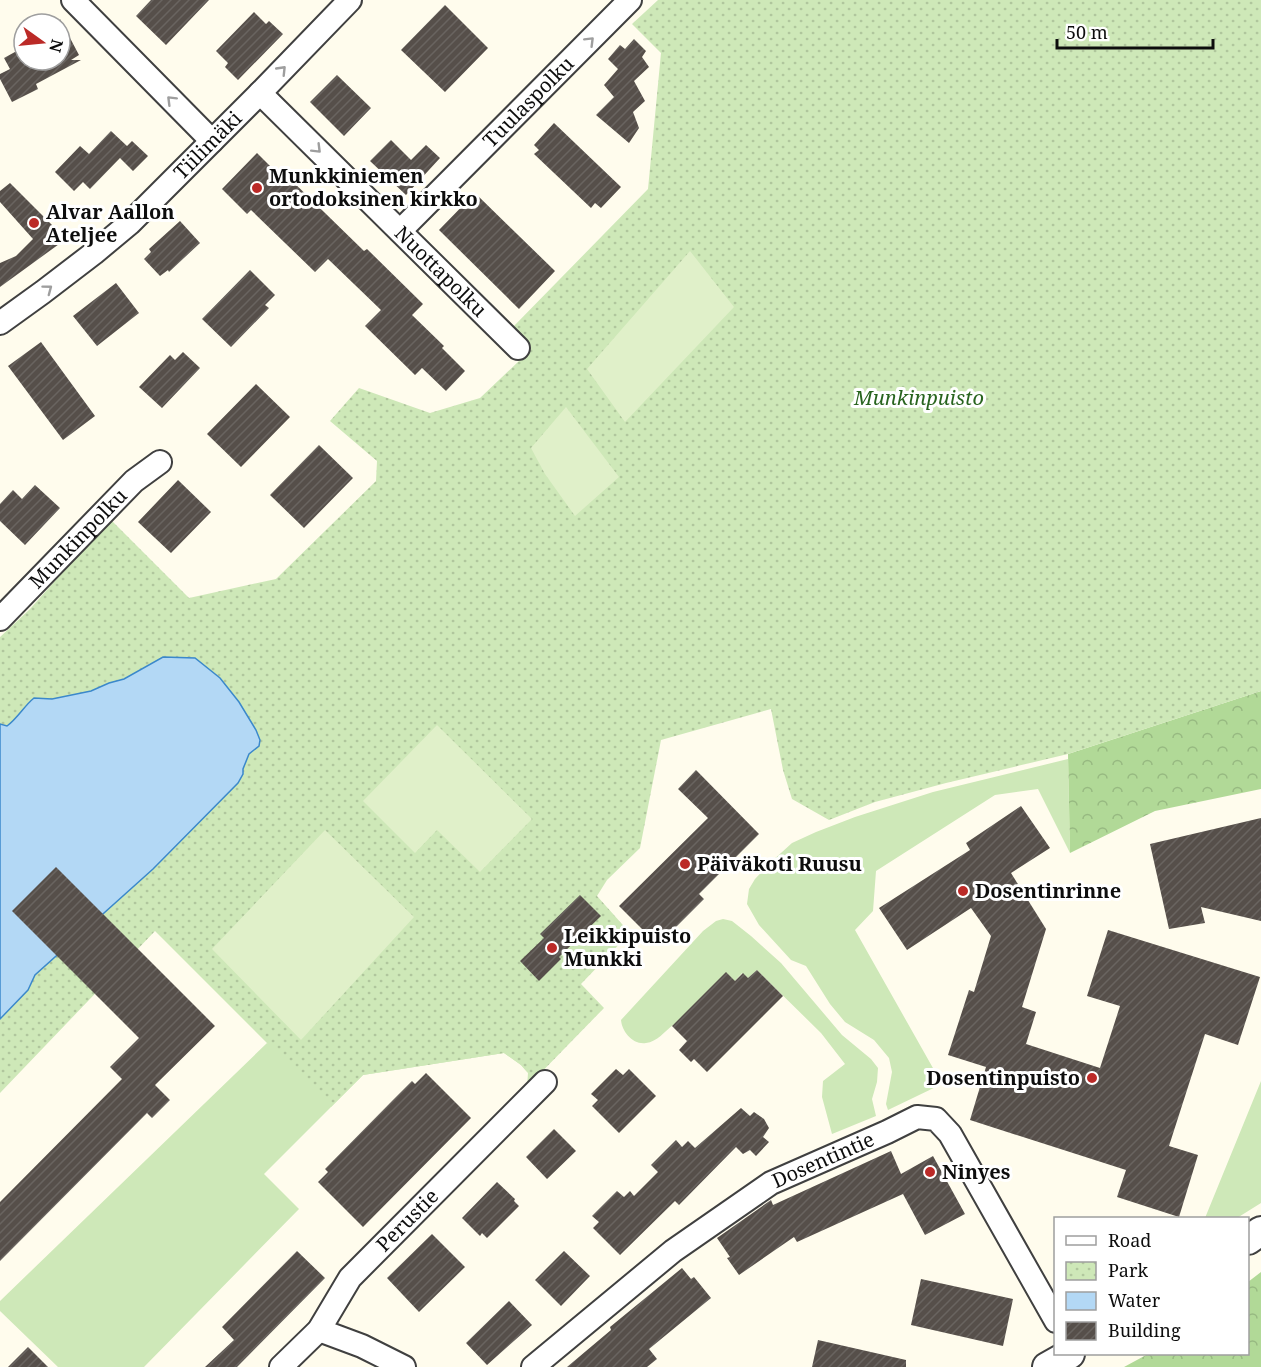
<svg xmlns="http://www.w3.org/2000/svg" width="1261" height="1367" font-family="'Noto Serif',serif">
  <defs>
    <pattern id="forest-crowns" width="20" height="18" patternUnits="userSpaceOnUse" patternTransform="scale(1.5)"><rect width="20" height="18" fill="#b1d997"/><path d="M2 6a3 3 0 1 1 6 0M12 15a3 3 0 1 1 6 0" fill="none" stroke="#97b981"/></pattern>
    <pattern id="park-dots" width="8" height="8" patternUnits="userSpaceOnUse" patternTransform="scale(1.5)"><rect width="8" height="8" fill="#cee8b8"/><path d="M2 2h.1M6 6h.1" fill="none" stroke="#b0c69d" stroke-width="1.8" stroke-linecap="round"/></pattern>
    <pattern id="building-hatch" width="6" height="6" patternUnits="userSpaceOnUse" patternTransform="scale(1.5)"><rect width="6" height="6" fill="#564f4a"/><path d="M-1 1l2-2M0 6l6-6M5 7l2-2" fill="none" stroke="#696460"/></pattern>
  </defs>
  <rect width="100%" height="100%" fill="#fffced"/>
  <path fill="#cee8b8" d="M1068,759L1070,853L1038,789L995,795L876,871L873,911L855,930L942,1084L888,1110L886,1104L892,1072L889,1058L874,1040L845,1022L830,1004L806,966L791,960L759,925L747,904L749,889L755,879L771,862L792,843L816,832L855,817L933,792Z
    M723,919L732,921L751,936L781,963L842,1035L871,1059L878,1068L877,1082L872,1099L876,1116L832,1134L822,1097L823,1081L845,1064L821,1033L757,970L748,978L742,973L735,981C714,995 693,1010 673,1025C665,1031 657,1042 646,1043C633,1045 622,1032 621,1020L703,931L716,921Z
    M499,1027L528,1073L521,1065L504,1053L363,1075L264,1174L299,1209L144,1367H58L0,1311V1301L267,1043L346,1067Z
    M1261,1081V1203L1237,1218H1205Z"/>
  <path fill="url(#forest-crowns)" d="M1261,691V789L1155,811L1070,853L1068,754Z
    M1261,1272V1367H1124L1148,1354H1248V1282Z"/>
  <path fill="url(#park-dots)" d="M658,0H1261V691L1068,754L946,783L875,802L829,820L792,799L783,770L771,709L661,740L640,848L607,880L597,896L630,933L581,984L604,1008L527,1087L528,1073L521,1065L504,1053L363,1075L331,1107L304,1077L267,1043L155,931L0,1093V637L30,609L110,519L189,598L276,579L376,481L377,461L330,421L359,388L430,413L480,398L519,361L513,327L648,189L661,53L632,24Z"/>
  <path fill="#e0f0c9" d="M690,251L734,307L625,422L587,369Z
    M566,407L619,477L575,516L545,474L531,448Z
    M437,725L532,819L480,872L437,830L415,853L363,801Z
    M325,830L414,917L301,1040L212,949Z"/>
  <path fill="#b3d8f5" stroke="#3b88cb" stroke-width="1.5" d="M163,657L195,658L220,678L239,702L256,730L260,740L259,746L249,754L243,769V774L238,783L153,869L35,975L28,990L0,1019V724L7,726C18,718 24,706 34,698L52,699L91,691L109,683L124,679Z"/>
  <path fill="url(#building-hatch)" d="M151,0H209L166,45L136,16Z
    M445,5L488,48L445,92L401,50Z
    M254,12L266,24L269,21L283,34L238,80L225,67L228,63L216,51Z
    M60,19L79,55L71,60H81L36,84L38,89L12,102L0,79V74L10,69L4,58L24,47V60H60Z
    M634,39L646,51L642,57L649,67L634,81L645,101L633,112L639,128L629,143L596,115L614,97L604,85L618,69L608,59L620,45L625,49Z
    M337,75L371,108L344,136L310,102Z
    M554,123L621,187L601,208L595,203L591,208L534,154L539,150L534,145Z
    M111,131L127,146L132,141L148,156L133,171L120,158L90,189L83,182L74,191L55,172L80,146L89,154Z
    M391,140L411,160L426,145L440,158L406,195L370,161Z
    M257,153L282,178L285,174L364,251L367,249L423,304L412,315L444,346L442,348L465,371L446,391L422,368L415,375L365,326L381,310L328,259L315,272L251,210L247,214L222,189Z
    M10,183L66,239L0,287V263L16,256L33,239L0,202V191Z
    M475,193L555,271L519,309L439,230Z
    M180,221L200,243L169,272L168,270L160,276L144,259L151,252L149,249Z
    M250,270L275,295L265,305L269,308L231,347L202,319Z
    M116,283L139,313L97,346L73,316Z
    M41,342L95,416L63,440L8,366Z
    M183,352L200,368L162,408L139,387L170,355L175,360Z
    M256,384L290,417L241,467L207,434Z
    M319,445L353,478L304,528L270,495Z
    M178,480L211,512L171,553L138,522Z
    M35,485L60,508L25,545L0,521V504L13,490L22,499Z
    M696,770L759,834L699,894L704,899L658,945L619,906L708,818L678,789Z
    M1021,806L1050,848L1011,873L1046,929L1022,1007L1036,1012L1026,1044L1100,1068L1120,1006L1087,996L1108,930L1260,977L1238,1045L1205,1034L1169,1146L1198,1155L1179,1217L1117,1197L1126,1170L970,1120L986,1067L948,1055L969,990L974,992L991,936L971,908L907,950L879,908L970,850L966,843Z
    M1261,818V921L1201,907L1205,923L1169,929L1150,844Z
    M56,867L215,1026L155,1085L170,1100L152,1118L147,1113L0,1261V1202L122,1079L110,1067L139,1038L12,911Z
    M580,895L601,916L559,957L561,959L539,981L520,961L544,938L540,934Z
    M757,970L783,996L707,1072L694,1059L691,1062L679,1050L687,1041L672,1026L726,972L735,981L743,973L748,978Z
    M616,1069L623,1075L629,1069L656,1096L619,1133L592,1106L598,1100L591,1094Z
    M426,1073L471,1118L363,1227L318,1182L328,1172L325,1169L393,1100L412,1081L415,1084Z
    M741,1108L750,1116L754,1112L764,1119L769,1128L763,1137L769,1142L756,1156L750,1150L743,1154L736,1147L679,1205L675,1201L620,1255L593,1228L599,1222L592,1216L617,1191L624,1197L630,1191L634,1196L658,1172L651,1165L676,1140L682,1147L688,1141L695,1148Z
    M554,1129L576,1151L547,1179L526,1157Z
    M891,1151L901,1174L933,1156L965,1214L925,1235L903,1194L797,1242L794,1237L739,1275L727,1258L730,1257L717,1238L771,1200L773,1205Z
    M497,1182L515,1199L514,1201L519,1206L487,1238L482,1233L480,1236L462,1218Z
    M432,1234L465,1267L419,1312L387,1278Z
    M297,1251L325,1278L237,1367H205L234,1340L222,1327Z
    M564,1251L590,1276L561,1306L535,1280Z
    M682,1268L691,1279L694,1277L711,1298L649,1349L657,1359L647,1367H567L611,1330L610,1327Z
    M921,1279L1013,1299L1003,1346L911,1325Z
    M509,1301L532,1325L487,1365L466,1343Z
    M818,1340L906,1360V1367H812Z
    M28,1347L48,1367H8Z"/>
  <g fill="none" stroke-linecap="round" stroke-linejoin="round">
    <g stroke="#404040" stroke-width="26">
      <g id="minor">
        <path d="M73,0L212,141"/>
        <path id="s1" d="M260,93L518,348"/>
        <path id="s2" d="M400,231L630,0"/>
        <path id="s3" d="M0,323L43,292L94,253L130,223L260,93L350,0"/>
        <path id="s4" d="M0,619L134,481L160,462"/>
        <path d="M319,1330L362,1346L404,1367"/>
        <path id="s5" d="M281,1367L319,1330L350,1278L545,1082"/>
        <path id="s6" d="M533,1367L673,1251L771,1183L887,1132L917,1117L936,1119L950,1134L1056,1321"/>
      </g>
    </g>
    <g stroke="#404040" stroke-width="32">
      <path id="tertiary" d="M1248,1240L1261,1231
        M1047,1367L1070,1354"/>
    </g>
    <use href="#minor" stroke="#fff" stroke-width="22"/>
    <use href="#tertiary" stroke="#fff" stroke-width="28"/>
  </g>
  <defs><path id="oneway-chevron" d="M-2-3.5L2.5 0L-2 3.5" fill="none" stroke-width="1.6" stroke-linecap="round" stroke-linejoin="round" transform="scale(1.5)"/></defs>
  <g stroke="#9e9e9e">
    <use href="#oneway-chevron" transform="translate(590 41) rotate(-45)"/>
    <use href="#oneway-chevron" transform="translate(282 70) rotate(-46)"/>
    <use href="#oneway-chevron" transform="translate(171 100) rotate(-135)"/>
    <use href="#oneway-chevron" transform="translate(317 149) rotate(45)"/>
    <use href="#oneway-chevron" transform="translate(48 289) rotate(-37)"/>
  </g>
  <g fill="#bb2a27" stroke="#fff" stroke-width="2">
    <circle cx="257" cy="188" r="6"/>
    <circle cx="34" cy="223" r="6"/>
    <circle cx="685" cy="864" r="6"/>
    <circle cx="963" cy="891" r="6"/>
    <circle cx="552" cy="948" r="6"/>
    <circle cx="1092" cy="1078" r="6"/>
    <circle cx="930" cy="1172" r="6"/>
  </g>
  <g text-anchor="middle" stroke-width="6" stroke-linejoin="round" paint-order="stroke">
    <g font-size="20" fill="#0d0d0d" stroke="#fff">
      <text dy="7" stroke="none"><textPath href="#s2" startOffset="182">Tuulaspolku</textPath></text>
      <text dy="7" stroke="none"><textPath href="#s3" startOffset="274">Tiilimäki</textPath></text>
      <text dy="7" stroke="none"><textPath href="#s1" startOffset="254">Nuottapolku</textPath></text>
      <text dy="7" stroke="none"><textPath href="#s4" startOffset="112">Munkinpolku</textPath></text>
      <text dy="7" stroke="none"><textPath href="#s6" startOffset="358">Dosentintie</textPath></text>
      <text dy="7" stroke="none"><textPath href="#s5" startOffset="195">Perustie</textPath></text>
    </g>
    <g font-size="20" font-weight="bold" fill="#0d0d0d" stroke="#fff" text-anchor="start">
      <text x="269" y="183">Munkkiniemen<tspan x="269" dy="23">ortodoksinen kirkko</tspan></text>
      <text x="46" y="219">Alvar Aallon<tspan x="46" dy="23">Ateljee</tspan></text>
      <text x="697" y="871">Päiväkoti Ruusu</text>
      <text x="975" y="898">Dosentinrinne</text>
      <text x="564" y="943">Leikkipuisto<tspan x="564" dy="23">Munkki</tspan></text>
      <text x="1080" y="1085" text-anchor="end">Dosentinpuisto</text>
      <text x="942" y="1179">Ninyes</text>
    </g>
    <g font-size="20" font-style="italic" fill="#28641e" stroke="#fff">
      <text x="919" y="405">Munkinpuisto</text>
    </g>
  </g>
  <rect x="1054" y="1217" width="195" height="138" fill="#ffffff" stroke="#9e9e9e" stroke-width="1.5"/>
  <rect x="1066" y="1236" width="30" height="9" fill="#ffffff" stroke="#9e9e9e" stroke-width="1.5"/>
  <text x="1108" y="1247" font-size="18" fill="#0d0d0d">Road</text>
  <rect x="1066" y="1262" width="30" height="18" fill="url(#park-dots)" stroke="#9e9e9e" stroke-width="1.5"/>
  <text x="1108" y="1277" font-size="18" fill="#0d0d0d">Park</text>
  <rect x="1066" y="1292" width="30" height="18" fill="#b3d8f5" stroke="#9e9e9e" stroke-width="1.5"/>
  <text x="1108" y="1307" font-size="18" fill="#0d0d0d">Water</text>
  <rect x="1066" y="1322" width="30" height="18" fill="url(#building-hatch)" stroke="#9e9e9e" stroke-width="1.5"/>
  <text x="1108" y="1337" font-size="18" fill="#0d0d0d">Building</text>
  <g transform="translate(42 42) rotate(105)"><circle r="28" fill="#ffffff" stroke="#9e9e9e" stroke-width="1.5"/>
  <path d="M0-4.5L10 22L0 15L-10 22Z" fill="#bb2a27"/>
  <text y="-9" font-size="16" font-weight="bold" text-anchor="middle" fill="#0d0d0d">N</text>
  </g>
  <path d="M1057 39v9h156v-9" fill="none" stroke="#0d0d0d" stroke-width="3"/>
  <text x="1066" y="39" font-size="18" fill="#0d0d0d" stroke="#ffffff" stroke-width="4.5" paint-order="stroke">50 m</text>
</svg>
